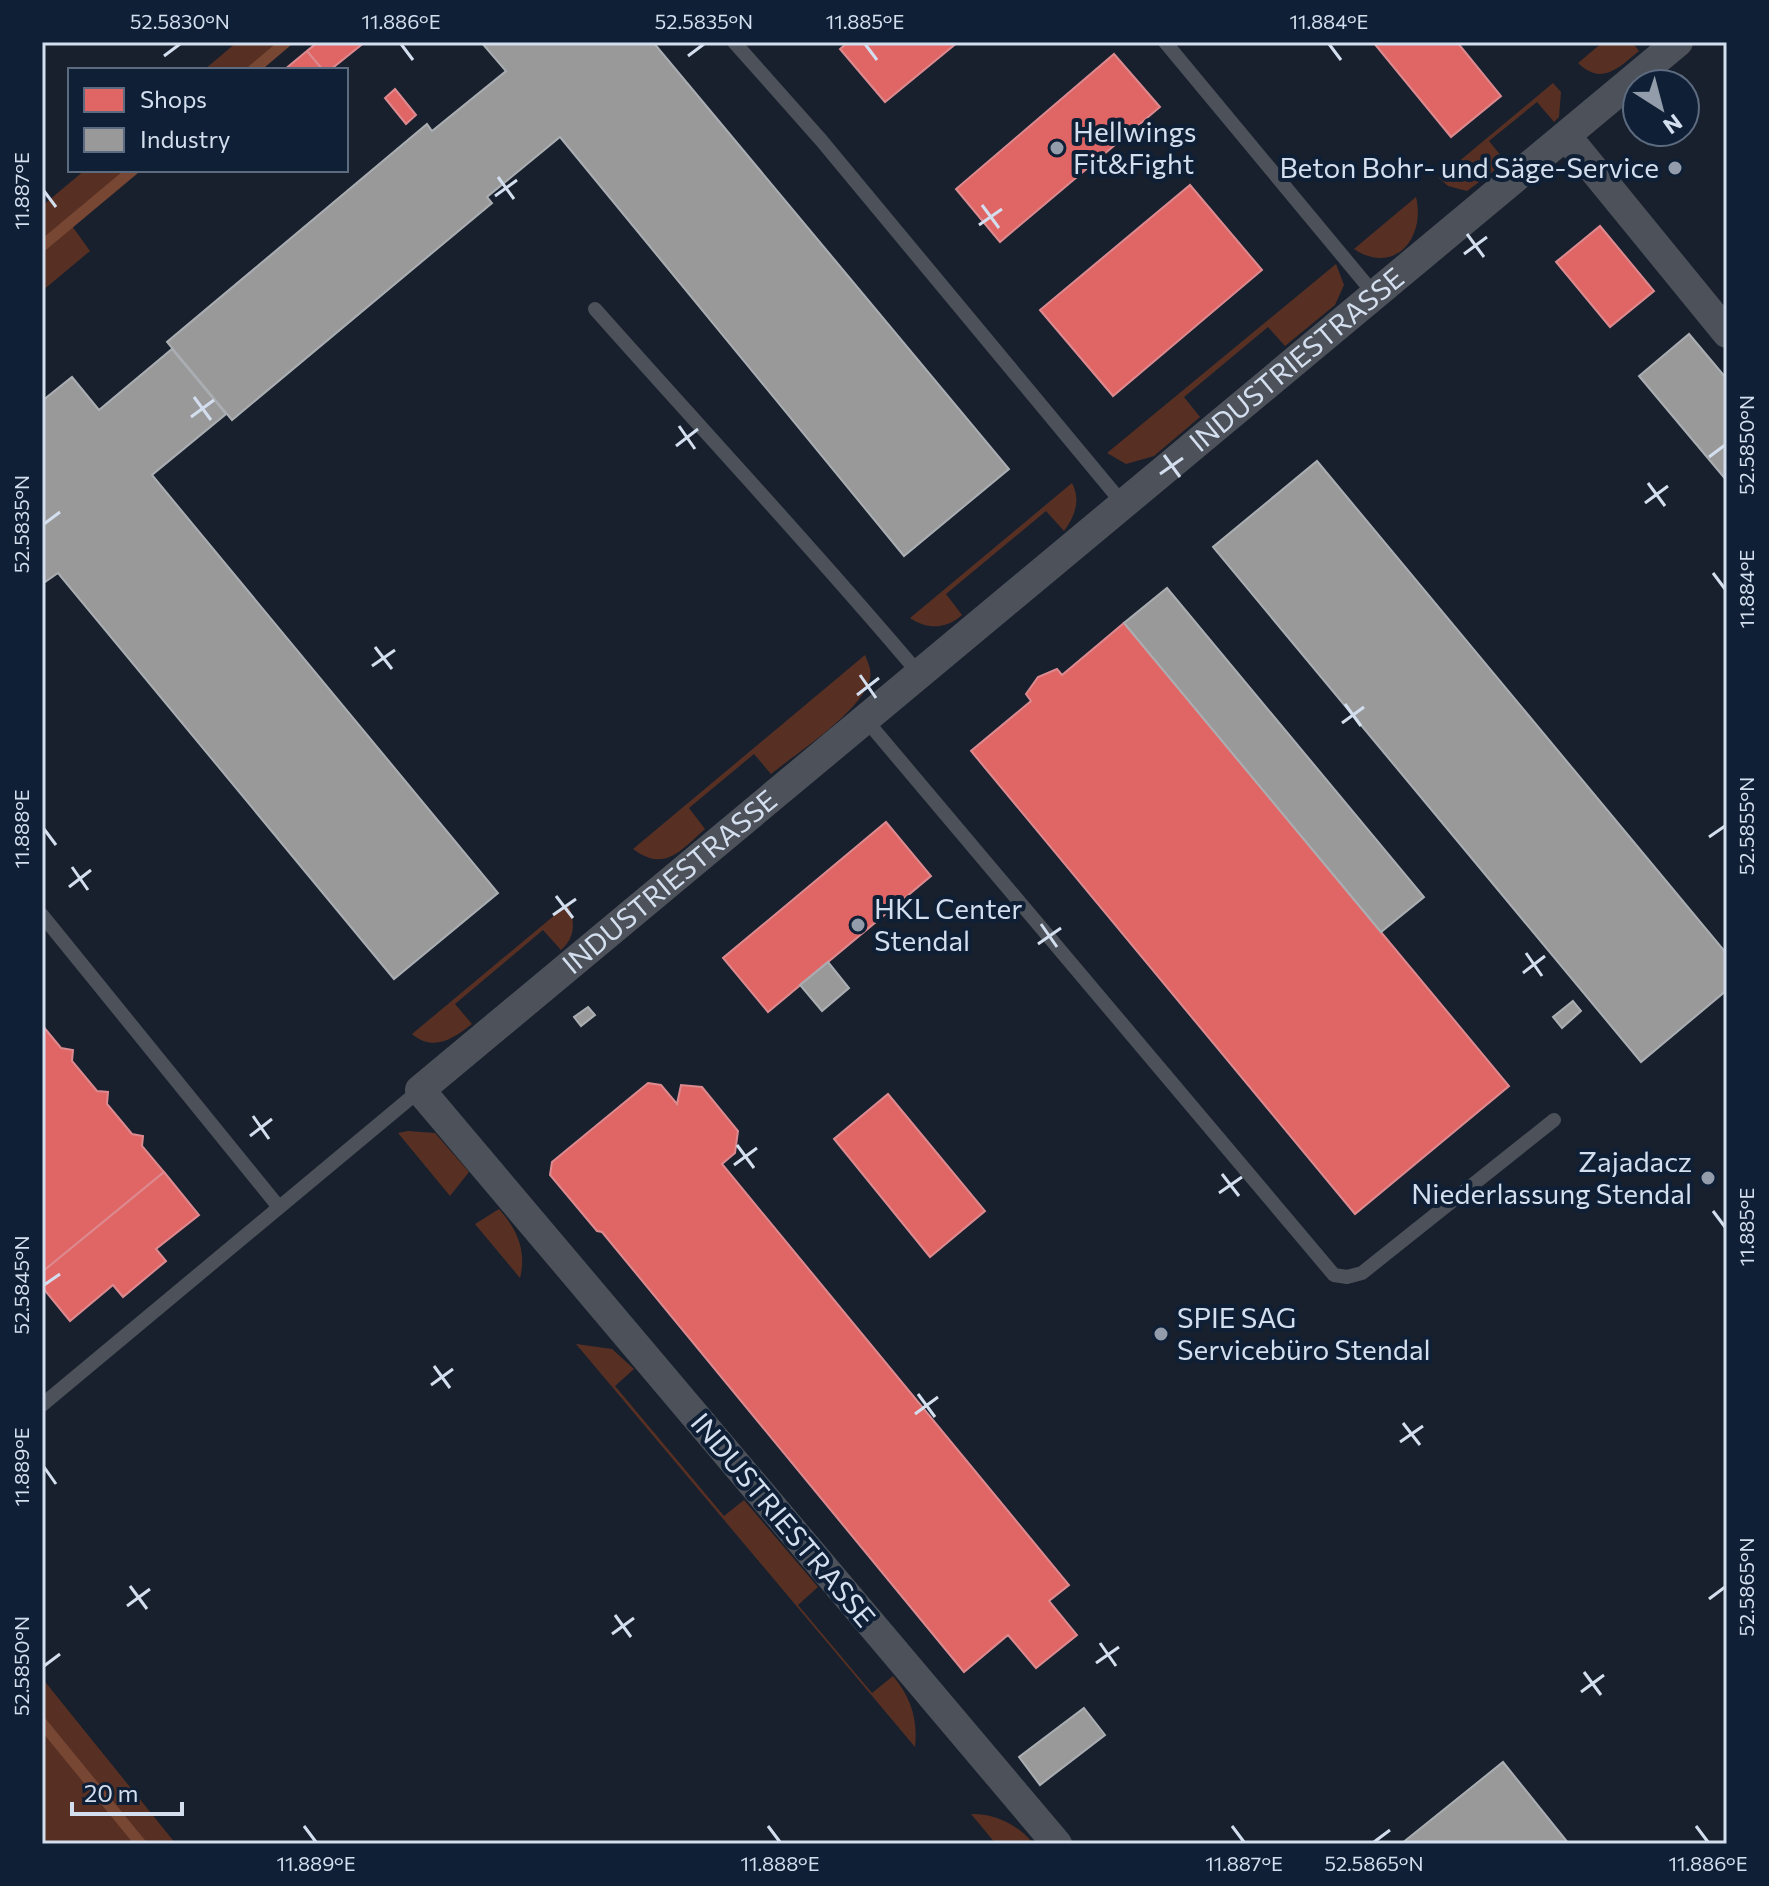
<svg xmlns="http://www.w3.org/2000/svg" width="1769" height="1886" font-family="Commissioner,sans-serif">
  <rect width="100%" height="100%" fill="#18202d"/>
  <path fill="#573023" d="M237,42H291L258,70H204Z
    M1603,42H1632L1639,51C1618,68 1602,86 1578,63Z
    M1553,83L1561,92L1559,117L1554,122L1537,102L1489,141L1506,162L1467,191L1448,186L1439,178Z
    M85,170H139L72,226L90,251L42,291V206Z
    M1416,197C1426,238 1394,276 1354,249Z
    M1336,264L1344,285L1335,305L1285,346L1268,327L1184,397L1200,417L1154,456L1126,464L1107,453Z
    M1072,483C1081,500 1075,516 1064,531L1046,511L946,594L962,615C946,629 928,630 910,618Z
    M865,655C868,663 872,670 870,679C862,711 797,753 771,774L754,754L689,808L705,829C681,850 665,873 633,849Z
    M568,904C575,921 576,937 561,950L543,930L455,1004L472,1024C453,1039 433,1052 412,1034Z
    M408,1131L435,1133L469,1172L450,1196L398,1133Z
    M499,1209C517,1229 527,1251 520,1278L475,1224Z
    M576,1344L612,1349L634,1369L615,1386L724,1516L744,1500L818,1587L798,1605L872,1693L893,1676C911,1697 918,1720 915,1747Z
    M42,1678L176,1844H42Z
    M971,1814C994,1813 1018,1825 1032,1842L996,1844Z"/>
  <path fill="#e06666" stroke="#dc8a8f" stroke-width="2" d="M318,42H365L330,70H323L307,51Z
    M848,42H958L885,102L840,49Z
    M1373,42H1457L1501,96L1451,137Z
    M307,51L323,70H284Z
    M1114,54L1160,107L1000,242L956,189Z
    M395,89L416,115L406,124L385,98Z
    M1190,185L1262,270L1113,396L1040,310Z
    M1600,226L1654,291L1610,327L1556,262Z
    M1124,623L1509,1086L1355,1214L971,751L1031,701L1026,694L1038,677L1057,669L1062,675Z
    M886,822L931,876L768,1012L723,958Z
    M42,1025L61,1048L73,1050L72,1061L97,1091L108,1092L107,1104L132,1134L143,1136L142,1146L164,1172L42,1272Z
    M648,1083L661,1085L677,1104L681,1085L702,1087L738,1131L735,1153L722,1164L1069,1585L1049,1601L1077,1635L1036,1668L1008,1635L964,1672L602,1232L597,1231L550,1175L552,1162Z
    M888,1094L985,1211L930,1257L834,1139Z
    M164,1172L199,1215L156,1249L166,1261L123,1297L113,1285L70,1321L42,1287V1272Z"/>
  <path fill="#999" stroke="#aaaeb2" stroke-width="2" d="M481,42H653L1009,469L904,556L560,137L487,197L492,203L232,420L167,342L427,124L432,131L506,71Z
    M1689,334L1727,379V481L1639,376Z
    M172,349L226,414L152,475L498,893L394,979L58,573L42,584V401L72,377L99,410Z
    M1317,461L1727,954V990L1641,1062L1213,547Z
    M1167,588L1424,897L1381,932L1124,623Z
    M828,962L849,988L822,1011L800,985Z
    M1573,1001L1581,1011L1562,1028L1553,1017Z
    M588,1007L595,1015L581,1026L574,1017Z
    M1084,1708L1105,1735L1040,1785L1019,1757Z
    M1503,1762L1569,1844H1401Z"/>
  <g fill="none" stroke-linecap="round" stroke-linejoin="round">
    <path stroke="#784734" stroke-width="11" d="M253,70L286,42
      M42,246L133,170
      M42,1723L141,1844"/>
    <path stroke="#4c515a" stroke-width="14" d="M734,42L821,140L1124,505
      M1165,42L1375,295
      M595,309C703,431 815,550 920,675
      M866,720L1334,1275L1347,1277L1362,1273L1554,1120
      M42,915L278,1206
      M42,1405L420,1090"/>
    <g stroke="#4c515a" stroke-width="30">
      <path d="M1567,137L1727,333"/>
      <path id="s1" d="M1057,1844L420,1090L1678,42"/>
    </g>
  </g>
  <path fill="none" stroke="#d3deee" stroke-width="3" d="M401,44L413,60M865,44L877,60M1329,44L1341,60M164,56L180,44M688,56L704,44M498,177L514,199M44,191L56,207M495,196L517,180M982,205L999,228M979,225L1002,209M1467,234L1484,257M1464,254L1487,237M194,397L211,420M191,417L214,400M679,426L695,449M676,446L698,429M1164,455L1180,477M1709,457L1725,445M1160,474L1183,458M1648,483L1665,506M1645,503L1668,486M44,524L60,512M1713,573L1725,589M375,647L392,669M372,666L395,650M860,675L876,698M857,695L879,678M1345,704L1361,726M1342,723L1364,707M44,829L56,845M1709,837L1725,826M72,867L88,890M69,887L91,870M556,896L573,918M553,915L576,899M1041,924L1057,947M1038,944L1061,928M1526,953L1542,976M1523,973L1545,956M253,1116L269,1139M250,1136L272,1119M737,1145L754,1168M734,1165L757,1148M1222,1174L1239,1196M1219,1193L1242,1177M1713,1211L1725,1227M44,1285L60,1274M434,1366L450,1388M431,1385L453,1369M918,1394L935,1417M915,1414L938,1397M1403,1423L1420,1445M1400,1442L1423,1426M44,1467L56,1484M130,1586L147,1609M1709,1599L1725,1587M127,1606L150,1589M615,1615L631,1637M612,1634L634,1618M1100,1643L1116,1666M1096,1663L1119,1647M44,1666L60,1654M1584,1672L1601,1695M1581,1692L1604,1675M304,1826L316,1842M768,1826L780,1842M1232,1826L1244,1842M1696,1826L1708,1842M1374,1842L1390,1830"/>
  <g fill="#929caa" stroke="#0f1f36" stroke-width="3">
    <circle cx="1057" cy="148" r="8"/>
    <circle cx="1675" cy="168" r="8"/>
    <circle cx="858" cy="925" r="8"/>
    <circle cx="1708" cy="1178" r="8"/>
    <circle cx="1161" cy="1334" r="8"/>
  </g>
  <g text-anchor="middle" stroke-width="8" stroke-linejoin="round" paint-order="stroke">
    <g font-size="28" fill="#d3deee" stroke="#0f1f36" text-anchor="start">
      <text x="1073" y="142">Hellwings<tspan x="1073" dy="32">Fit&amp;Fight</tspan></text>
      <text x="1659" y="178" text-anchor="end">Beton Bohr- und Säge-Service</text>
      <text x="874" y="919">HKL Center<tspan x="874" dy="32">Stendal</tspan></text>
      <text x="1692" y="1172" text-anchor="end">Zajadacz<tspan x="1692" dy="32">Niederlassung Stendal</tspan></text>
      <text x="1177" y="1328">SPIE SAG<tspan x="1177" dy="32">Servicebüro Stendal</tspan></text>
    </g>
    <g font-size="28" fill="#d3deee" stroke="#0f1f36">
      <text dy="10" stroke="none"><textPath href="#s1" startOffset="2128">INDUSTRIESTRASSE</textPath></text>
      <text dy="10" stroke="none"><textPath href="#s1" startOffset="1312">INDUSTRIESTRASSE</textPath></text>
      <text transform="translate(783 1520) rotate(50)" y="10">INDUSTRIESTRASSE</text>
    </g>
  </g>
  <rect width="1769" height="1886" fill="none" stroke="#0f1f36" stroke-width="88"/>
  <rect x="68" y="68" width="280" height="104" fill="#0f1f36" stroke="#5d6b80" stroke-width="2"/>
  <rect x="84" y="88" width="40" height="24" fill="#e06666" stroke="#5d6b80" stroke-width="2"/>
  <text x="140" y="108" font-size="24" fill="#d3deee">Shops</text>
  <rect x="84" y="128" width="40" height="24" fill="#999999" stroke="#5d6b80" stroke-width="2"/>
  <text x="140" y="148" font-size="24" fill="#d3deee">Industry</text>
  <g transform="translate(1661 108) rotate(144)"><circle r="38" fill="#0f1f36" stroke="#5d6b80" stroke-width="2"/>
  <path d="M0-6L14 30L0 20L-14 30Z" fill="#929caa"/>
  <text y="-12" font-size="22" font-weight="bold" text-anchor="middle" fill="#d3deee">N</text>
  </g>
  <path d="M72 1802v12h110v-12" fill="none" stroke="#d3deee" stroke-width="4"/>
  <text x="84" y="1802" font-size="24" fill="#d3deee" stroke="#0f1f36" stroke-width="6" paint-order="stroke">20 m</text>
  <rect x="44" y="44" width="1681" height="1798" fill="none" stroke="#d3deee" stroke-width="3"/>
  <g font-size="20" text-anchor="middle" fill="#d3deee">
    <text x="180" y="29">52.5830°N</text>
    <text x="401" y="29">11.886°E</text>
    <text x="704" y="29">52.5835°N</text>
    <text x="865" y="29">11.885°E</text>
    <text x="1329" y="29">11.884°E</text>
    <text transform="translate(22 191) rotate(-90)" y="7">11.887°E</text>
    <text transform="translate(1747 445) rotate(-90)" y="7">52.5850°N</text>
    <text transform="translate(22 524) rotate(-90)" y="7">52.5835°N</text>
    <text transform="translate(1747 589) rotate(-90)" y="7">11.884°E</text>
    <text transform="translate(1747 826) rotate(-90)" y="7">52.5855°N</text>
    <text transform="translate(22 829) rotate(-90)" y="7">11.888°E</text>
    <text transform="translate(1747 1227) rotate(-90)" y="7">11.885°E</text>
    <text transform="translate(22 1285) rotate(-90)" y="7">52.5845°N</text>
    <text transform="translate(22 1467) rotate(-90)" y="7">11.889°E</text>
    <text transform="translate(1747 1587) rotate(-90)" y="7">52.5865°N</text>
    <text transform="translate(22 1666) rotate(-90)" y="7">52.5850°N</text>
    <text x="316" y="1871">11.889°E</text>
    <text x="780" y="1871">11.888°E</text>
    <text x="1244" y="1871">11.887°E</text>
    <text x="1374" y="1871">52.5865°N</text>
    <text x="1708" y="1871">11.886°E</text>
  </g>
</svg>
